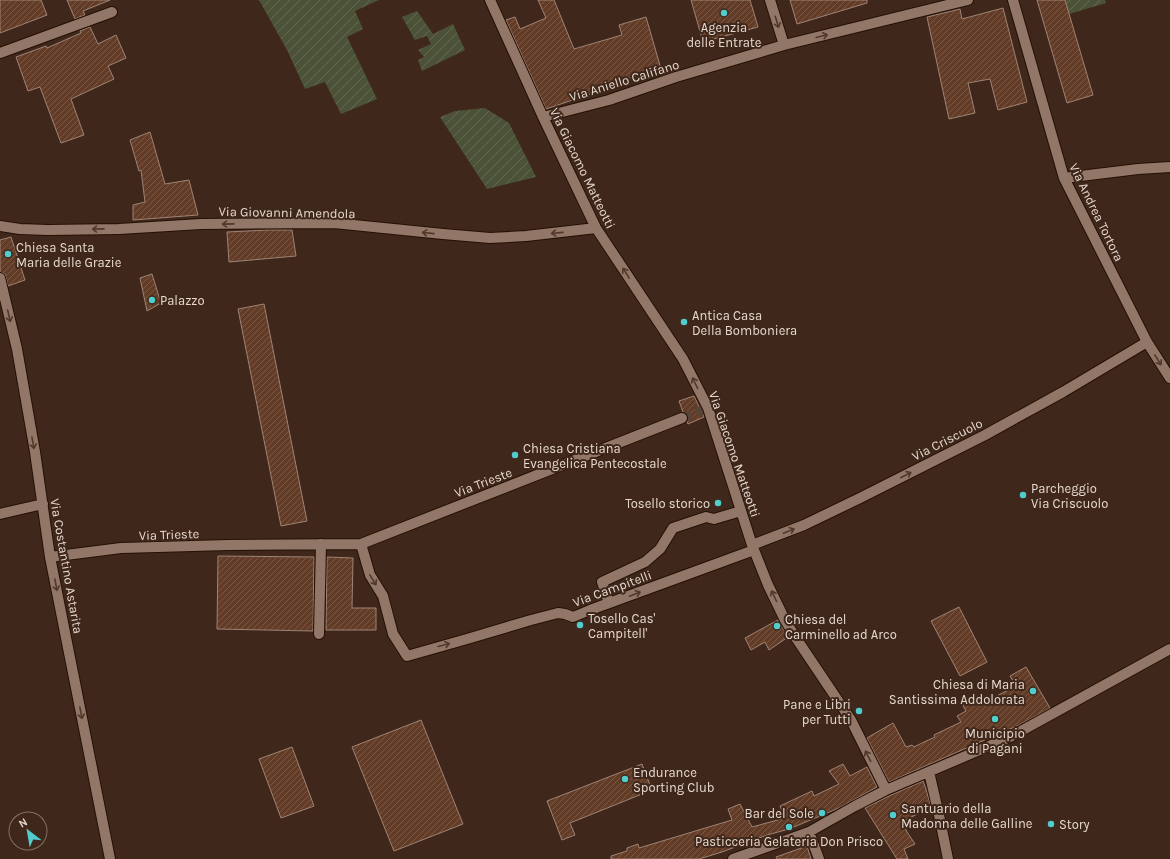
<svg xmlns="http://www.w3.org/2000/svg" width="1170" height="859" font-family="Karla,sans-serif">
  <defs>
    <pattern id="garden-furrows" width="10" height="10" patternUnits="userSpaceOnUse"><rect width="10" height="10" fill="#4b5237"/><path d="M-1 1l2-2M0 10L10 0M9 11l2-2" fill="none" stroke="#656a53"/></pattern>
    <pattern id="building-hatch" width="6" height="6" patternUnits="userSpaceOnUse"><rect width="6" height="6" fill="#623c27"/><path d="M-1 1l2-2M0 6l6-6M5 7l2-2" fill="none" stroke="#785845"/></pattern>
  </defs>
  <rect width="100%" height="100%" fill="#3f281b"/>
  <path fill="url(#garden-furrows)" d="M259,0H379L355,11L363,29L347,37L377,99L341,114L325,82L305,89L287,50Z
    M1065,0H1105L1106,3L1069,14Z
    M417,11L433,34L453,24L465,50L422,71L418,60L424,57L418,50L431,44L427,36L415,40L402,17Z
    M485,108L509,123L536,177L487,189L440,117L455,111Z"/>
  <path fill="url(#building-hatch)" stroke="#9f8374" d="M0,0H41L47,15L0,33Z
    M67,0H110L83,11L85,15L75,19Z
    M538,0H554L574,49L622,35L619,25L646,17L661,69L591,89L593,93L546,109L506,20L515,17L520,29L546,18Z
    M691,0H750L758,27L703,42Z
    M790,0H867V3L797,24Z
    M1037,0H1065L1093,95L1067,103Z
    M1003,8L1027,102L998,110L990,79L968,83L975,113L949,119L927,17L960,9L962,19Z
    M90,27L98,44L116,35L126,58L108,66L114,79L71,99L84,135L61,143L40,87L28,91L16,57L46,46L47,48L81,33L80,31Z
    M150,132L165,184L189,180L198,215L133,220V205L145,202L141,170L139,171L130,140Z
    M268,230H292L296,256L229,262L227,232Z
    M11,237L25,280L8,286L5,274L0,272V240Z
    M152,274L161,303L147,311L140,278Z
    M264,304L307,521L281,526L238,309Z
    M694,396L704,417L688,424L687,422L688,416L686,413L683,412L679,401Z
    M218,556L314,557L313,631L217,629Z
    M327,557L353,558L352,608H376V630H326Z
    M959,607L987,662L960,676L931,621Z
    M778,620L788,637L769,650L765,642L751,650L745,638Z
    M1026,667L1050,708L1019,725L889,782L867,738L893,723L906,747L912,745L914,747L922,743L935,737L934,735L961,722L957,716L966,711L962,704L976,698L979,705L1016,686L1010,676Z
    M421,720L463,824L394,851L352,747Z
    M292,747L314,806L281,818L259,759Z
    M642,764L652,790L570,823L575,835L562,840L547,801Z
    M843,764L850,776L867,767L877,787L839,808L789,829L767,835L722,852L699,859H611V856L627,851V848L638,844L639,848L732,820L728,809L740,804L752,827L785,818L780,806L812,791L814,796L839,784L829,771Z
    M923,781L926,789L931,807L902,822L907,832L915,844L904,849L908,859H897L865,808L889,796Z
    M807,846L811,859H777L776,857Z"/>
  <g fill="none" stroke-linecap="round" stroke-linejoin="round">
    <path stroke="#584336" stroke-width="10" stroke-dasharray="10 5" stroke-linecap="butt" d="M682,418L708,408"/>
    <g stroke="#251005" stroke-width="12">
      <path id="minor" d="M490,0L543,117L596,228L683,359L708,408L752,545L768,585L785,620L794,635L851,720L886,790
        M770,0L784,45
        M1013,0L1064,178L1147,342L1170,378
        M0,53L112,12
        M543,117L609,100L676,77L784,45L968,0
        M1064,178L1138,169L1170,167
        M0,226L20,229L48,230L119,229L201,224L334,223L443,234L490,238L526,236L596,228
        M0,278L17,349L35,452L50,557L110,859
        M0,514L43,504
        M361,544L370,575L383,596L393,634L407,656L467,639L531,620L558,613L565,614L573,617L590,610L754,550
        M752,545L804,525L860,498L985,435L1063,392L1147,342
        M50,557L121,548L228,545L361,544L682,418
        M609,603L602,582L645,562L660,549L673,528L706,517L714,519L741,511
        M319,634L321,544
        M929,772L939,815L948,859
        M809,832L819,859
        M733,859L809,832L855,806L886,790L1010,737L1170,649"/>
    </g>
    <use href="#minor" stroke="#927768" stroke-width="10"/>
  </g>
  <defs><path id="oneway-shaft" d="M-6 0H5M1.5-3L5.5 0L1.5 3" fill="none" stroke-width="1.6" stroke-linecap="round" stroke-linejoin="round"/></defs>
  <g stroke="#50382a">
    <use href="#oneway-shaft" transform="translate(777 22) rotate(73)"/>
    <use href="#oneway-shaft" transform="translate(822 36) rotate(-14)"/>
    <use href="#oneway-shaft" transform="translate(228 224) rotate(179)"/>
    <use href="#oneway-shaft" transform="translate(98 229) rotate(179)"/>
    <use href="#oneway-shaft" transform="translate(428 233) rotate(-174)"/>
    <use href="#oneway-shaft" transform="translate(557 233) rotate(174)"/>
    <use href="#oneway-shaft" transform="translate(626 273) rotate(-122)"/>
    <use href="#oneway-shaft" transform="translate(9 316) rotate(77)"/>
    <use href="#oneway-shaft" transform="translate(1158 360) rotate(58)"/>
    <use href="#oneway-shaft" transform="translate(695 383) rotate(-116)"/>
    <use href="#oneway-shaft" transform="translate(33 443) rotate(80)"/>
    <use href="#oneway-shaft" transform="translate(906 475) rotate(-27)"/>
    <use href="#oneway-shaft" transform="translate(789 531) rotate(-22)"/>
    <use href="#oneway-shaft" transform="translate(373 580) rotate(58)"/>
    <use href="#oneway-shaft" transform="translate(56 585) rotate(79)"/>
    <use href="#oneway-shaft" transform="translate(635 594) rotate(-21)"/>
    <use href="#oneway-shaft" transform="translate(774 596) rotate(-116)"/>
    <use href="#oneway-shaft" transform="translate(444 645) rotate(-15)"/>
    <use href="#oneway-shaft" transform="translate(81 713) rotate(79)"/>
    <use href="#oneway-shaft" transform="translate(868 756) rotate(-117)"/>
  </g>
  <g fill="#52cdce" stroke="#3f281b" stroke-width="1.5">
    <circle cx="724" cy="13" r="4"/>
    <circle cx="8" cy="254" r="4"/>
    <circle cx="152" cy="300" r="4"/>
    <circle cx="684" cy="322" r="4"/>
    <circle cx="515" cy="455" r="4"/>
    <circle cx="1023" cy="495" r="4"/>
    <circle cx="718" cy="503" r="4"/>
    <circle cx="580" cy="625" r="4"/>
    <circle cx="777" cy="626" r="4"/>
    <circle cx="1033" cy="691" r="4"/>
    <circle cx="859" cy="711" r="4"/>
    <circle cx="995" cy="719" r="4"/>
    <circle cx="625" cy="779" r="4"/>
    <circle cx="822" cy="813" r="4"/>
    <circle cx="893" cy="815" r="4"/>
    <circle cx="1051" cy="824" r="4"/>
    <circle cx="789" cy="827" r="4"/>
  </g>
  <g text-anchor="middle" stroke-width="4" stroke-linejoin="round" paint-order="stroke">
    <g font-size="13" fill="#e8d9d0" stroke="#3f281b" text-anchor="start">
      <text x="724" y="32" text-anchor="middle">Agenzia<tspan x="724" dy="15">delle Entrate</tspan></text>
      <text x="16" y="252">Chiesa Santa<tspan x="16" dy="15">Maria delle Grazie</tspan></text>
      <text x="160" y="305">Palazzo</text>
      <text x="692" y="320">Antica Casa<tspan x="692" dy="15">Della Bomboniera</tspan></text>
      <text x="523" y="453">Chiesa Cristiana<tspan x="523" dy="15">Evangelica Pentecostale</tspan></text>
      <text x="1031" y="493">Parcheggio<tspan x="1031" dy="15">Via Criscuolo</tspan></text>
      <text x="710" y="508" text-anchor="end">Tosello storico</text>
      <text x="588" y="623">Tosello Cas'<tspan x="588" dy="15">Campitell'</tspan></text>
      <text x="785" y="624">Chiesa del<tspan x="785" dy="15">Carminello ad Arco</tspan></text>
      <text x="1025" y="689" text-anchor="end">Chiesa di Maria<tspan x="1025" dy="15">Santissima Addolorata</tspan></text>
      <text x="851" y="709" text-anchor="end">Pane e Libri<tspan x="851" dy="15">per Tutti</tspan></text>
      <text x="995" y="738" text-anchor="middle">Municipio<tspan x="995" dy="15">di Pagani</tspan></text>
      <text x="633" y="777">Endurance<tspan x="633" dy="15">Sporting Club</tspan></text>
      <text x="901" y="813">Santuario della<tspan x="901" dy="15">Madonna delle Galline</tspan></text>
      <text x="814" y="818" text-anchor="end">Bar del Sole</text>
      <text x="1059" y="829">Story</text>
      <text x="789" y="846" text-anchor="middle">Pasticceria Gelateria Don Prisco</text>
    </g>
    <g font-size="13" fill="#e8d9d0" stroke="#3f281b">
      <text transform="translate(624 80) rotate(-17)" y="5">Via Aniello Califano</text>
      <text transform="translate(583 168) rotate(64)" y="5">Via Giacomo Matteotti</text>
      <text transform="translate(287 212) rotate(1)" y="5">Via Giovanni Amendola</text>
      <text transform="translate(1097 212) rotate(64)" y="5">Via Andrea Tortora</text>
      <text transform="translate(947 439) rotate(-27)" y="5">Via Criscuolo</text>
      <text transform="translate(735 454) rotate(71)" y="5">Via Giacomo Matteotti</text>
      <text transform="translate(483 482) rotate(-21)" y="5">Via Trieste</text>
      <text transform="translate(169 534) rotate(-2)" y="5">Via Trieste</text>
      <text transform="translate(67 566) rotate(80)" y="5">Via Costantino Astarita</text>
      <text transform="translate(612 588) rotate(-20)" y="5">Via Campitelli</text>
    </g>
  </g>
  <g transform="translate(28 831) rotate(329)"><circle r="19" fill="#3f281b" stroke="#836f63"/>
  <path d="M0-3L7 15L0 10L-7 15Z" fill="#52cdce"/>
  <text y="-6" font-size="11" font-weight="bold" text-anchor="middle" fill="#e8d9d0">N</text>
  </g>
</svg>
